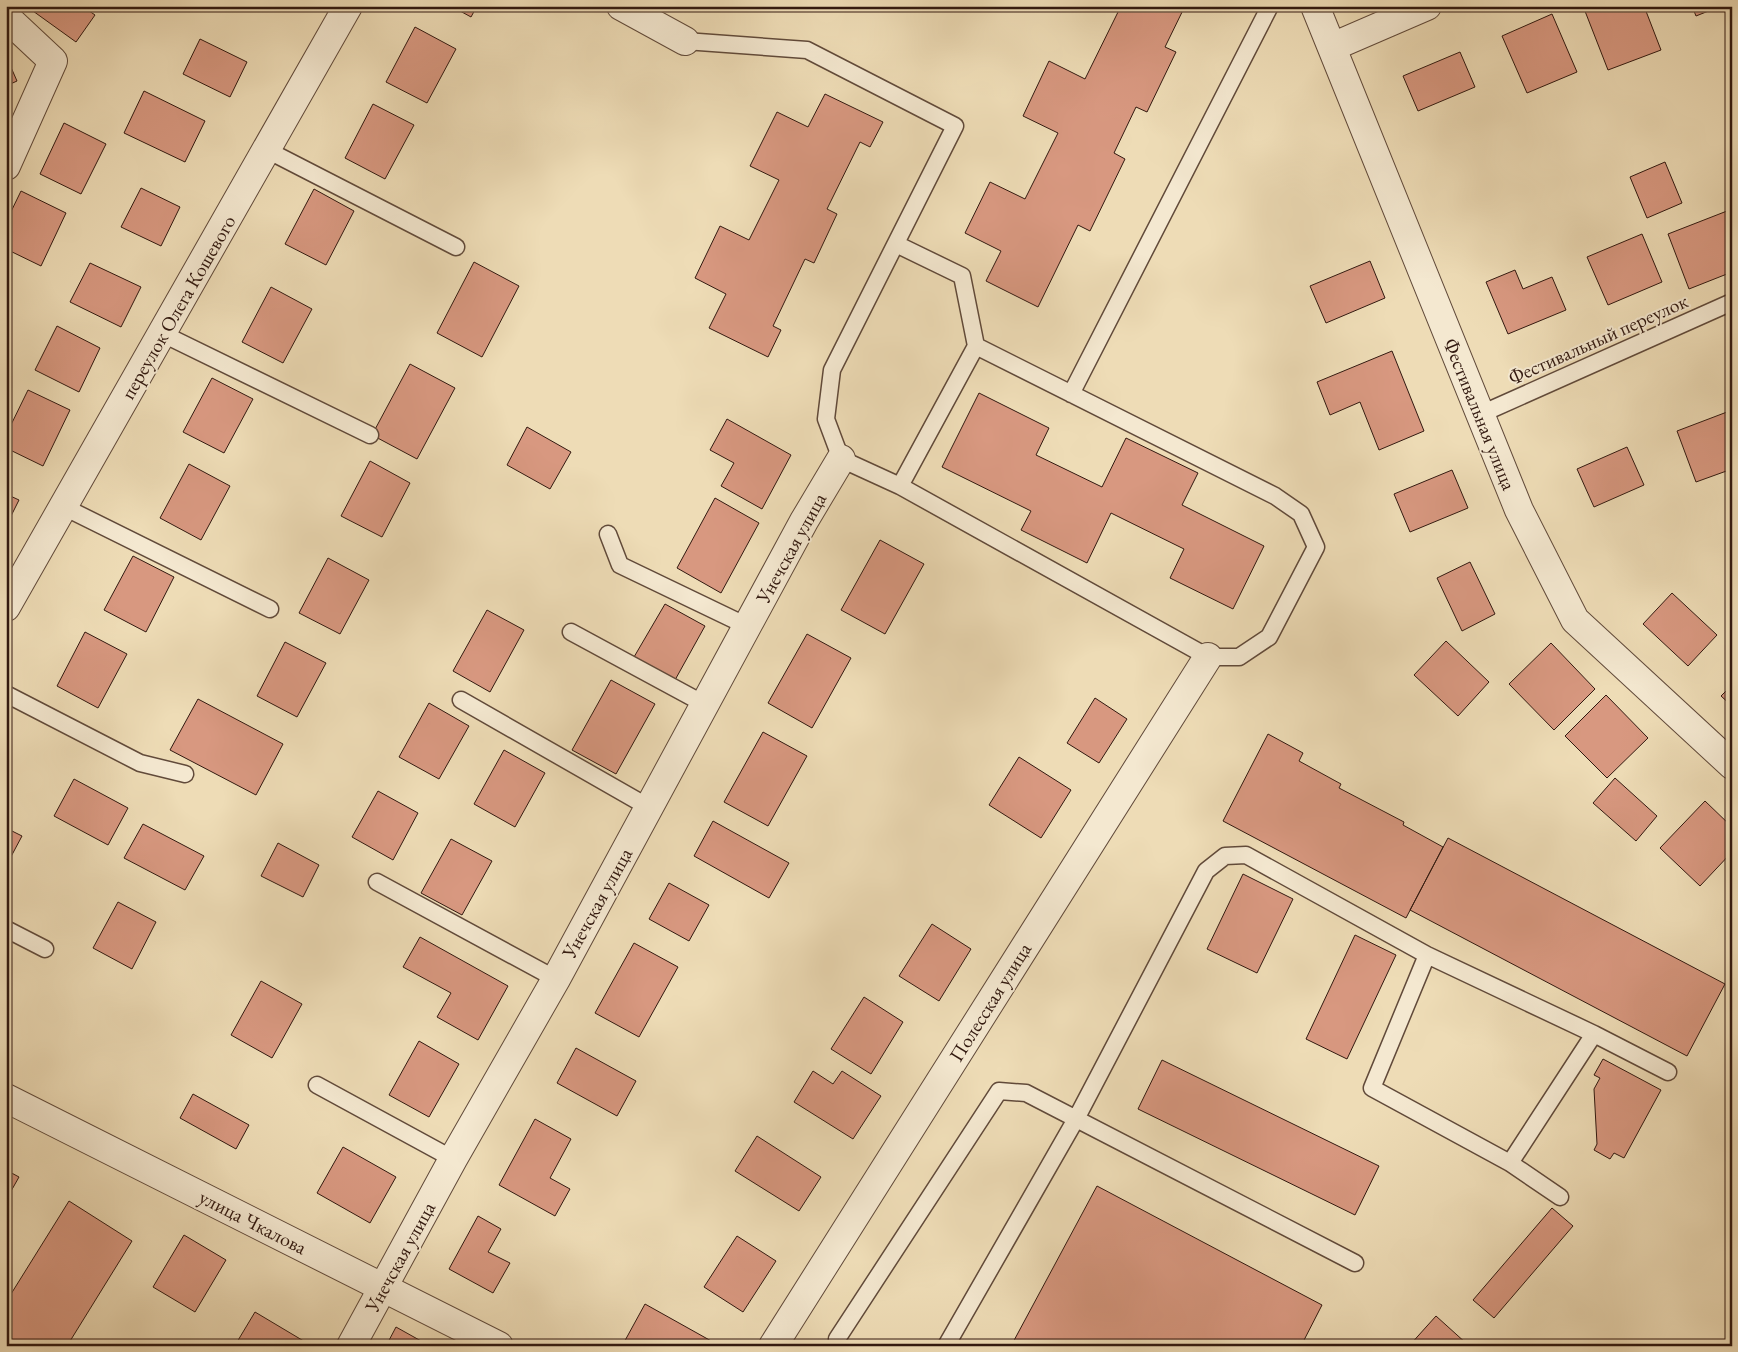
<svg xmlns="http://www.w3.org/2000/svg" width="1738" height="1352" font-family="'EB Garamond',serif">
  <rect width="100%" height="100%" fill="#eedcb6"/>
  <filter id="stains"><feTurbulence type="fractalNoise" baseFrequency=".004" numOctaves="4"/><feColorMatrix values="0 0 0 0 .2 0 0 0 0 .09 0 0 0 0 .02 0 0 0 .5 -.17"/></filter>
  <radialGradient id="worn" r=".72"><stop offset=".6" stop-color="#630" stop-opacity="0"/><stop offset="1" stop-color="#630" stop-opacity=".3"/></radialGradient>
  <path fill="#d89880" stroke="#321910" d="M26,6H82L95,15L76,42Z
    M451,6H477L471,17Z
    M1116,6H1185L1165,47L1176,52L1147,112L1136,107L1114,153L1125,159L1090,231L1078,225L1038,307L986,281L1001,251L965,233L990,182L1025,199L1058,133L1023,116L1049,61L1085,79L1120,8Z
    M1583,6H1644L1661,50L1608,70Z
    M1692,6H1721L1696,16Z
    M1552,14L1577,72L1527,93L1502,36Z
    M415,27L456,49L427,103L386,82Z
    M200,39L247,62L230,97L183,74Z
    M1460,52L1475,87L1418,111L1403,76Z
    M6,56L17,81L6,86Z
    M144,91L205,121L185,162L124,133Z
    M825,94L883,122L870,147L860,142L827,209L837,214L814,263L805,259L773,326L781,330L768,357L709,328L726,294L695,278L720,226L749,240L779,180L750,166L777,112L808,127Z
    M373,104L414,125L385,179L345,158Z
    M64,123L106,144L81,194L40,174Z
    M1665,162L1682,203L1647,218L1630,177Z
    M141,188L180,207L161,246L121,227Z
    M314,189L354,211L326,265L285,244Z
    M21,191L66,213L41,266L6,249V222Z
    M1727,211L1732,224V272L1689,289L1668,234Z
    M1642,234L1662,282L1608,305L1587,257Z
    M1370,261L1385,298L1326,323L1310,286Z
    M474,262L519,286L482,357L437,333Z
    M90,263L141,287L121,327L70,302Z
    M1515,270L1523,289L1552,277L1566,310L1508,334L1486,282Z
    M271,287L312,309L283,363L242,342Z
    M57,326L100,348L79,392L35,370Z
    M1392,351L1424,431L1379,450L1360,402L1330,415L1317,382Z
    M410,364L455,388L417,459L372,435Z
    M212,378L253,399L224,453L183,432Z
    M28,390L70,410L43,466L6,448V435Z
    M979,393L1049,428L1036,455L1102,487L1126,438L1198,473L1182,505L1264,546L1233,609L1170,578L1184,549L1111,513L1087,563L1021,530L1031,511L942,467Z
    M1727,412L1732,425V469L1696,482L1677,431Z
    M727,419L791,455L762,509L721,486L734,463L710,450Z
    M527,427L571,452L550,489L507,465Z
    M1627,447L1644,485L1594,507L1577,469Z
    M370,461L410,483L382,537L341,516Z
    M189,464L230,486L201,540L160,518Z
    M1452,470L1468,508L1410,532L1394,494Z
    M6,494L19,500L6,526Z
    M715,498L759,523L721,593L677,568Z
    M880,540L924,564L885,634L841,610Z
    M133,556L174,577L146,632L104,610Z
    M328,558L369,580L340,634L299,613Z
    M1470,562L1495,614L1462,631L1437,578Z
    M1672,593L1717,635L1688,666L1643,624Z
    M665,604L705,626L675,680L634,657Z
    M487,610L524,630L490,692L453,671Z
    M85,632L127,654L98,708L57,686Z
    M807,634L851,658L812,728L768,703Z
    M1446,641L1489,682L1458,716L1414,675Z
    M285,642L326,663L297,717L257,696Z
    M1551,643L1595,689L1554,730L1509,684Z
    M611,680L655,704L616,774L572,750Z
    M1732,685V706L1721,696Z
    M1606,695L1648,738L1607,778L1565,736Z
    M1095,698L1127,719L1099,763L1067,743Z
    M198,699L283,744L256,795L170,750Z
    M429,703L469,726L439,779L399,757Z
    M763,732L807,756L768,826L724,802Z
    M1268,734L1303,753L1299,761L1341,784L1339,788L1404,822L1403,825L1443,847L1406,918L1223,821Z
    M504,750L545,773L515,827L474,804Z
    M1019,757L1071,790L1041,838L989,805Z
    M1615,778L1657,816L1636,841L1593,803Z
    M74,779L128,808L108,845L54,816Z
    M378,791L418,813L393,860L352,837Z
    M1705,801L1732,827V852L1700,886L1660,848Z
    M713,821L789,863L769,898L694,856Z
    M143,824L204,856L185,890L124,858Z
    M6,828L22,836L6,866Z
    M1448,838L1725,984L1687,1056L1410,910Z
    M451,839L492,861L462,915L421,893Z
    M278,843L319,865L303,897L261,876Z
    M1243,874L1293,899L1257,973L1207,949Z
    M669,883L709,905L689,941L649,919Z
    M118,902L156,922L132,969L93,948Z
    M932,924L971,949L939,1001L899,976Z
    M1355,935L1396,955L1347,1059L1306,1039Z
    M420,937L508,986L478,1040L437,1017L451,993L403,967Z
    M634,943L678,967L639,1037L595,1013Z
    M261,981L302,1004L272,1058L231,1035Z
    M864,997L903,1022L871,1074L831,1049Z
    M419,1041L459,1064L429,1117L389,1095Z
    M576,1048L636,1081L617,1116L557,1083Z
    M1603,1059L1661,1090L1624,1158L1614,1153L1610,1159L1594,1150L1597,1144L1594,1089L1600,1078L1594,1075Z
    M1162,1060L1379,1166L1355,1215L1138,1109Z
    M813,1071L833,1084L842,1071L881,1096L853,1139L794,1102Z
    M193,1094L249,1125L236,1149L180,1118Z
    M535,1119L571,1139L550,1178L570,1189L555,1216L499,1185Z
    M757,1136L821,1177L799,1211L735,1171Z
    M343,1147L396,1177L370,1223L317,1193Z
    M6,1170L19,1177L6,1200Z
    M1097,1186L1322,1305L1301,1346H1011Z
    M69,1201L132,1241L67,1346H6V1302Z
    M1552,1208L1573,1226L1494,1318L1473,1300Z
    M478,1216L501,1229L488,1252L510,1263L493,1293L449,1269Z
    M184,1235L226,1260L195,1312L153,1287Z
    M737,1236L776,1261L743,1312L704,1287Z
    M645,1304L713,1342L711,1346H622Z
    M255,1312L307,1343L305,1346H243L237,1342Z
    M1436,1316L1467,1344L1465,1346H1409Z
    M396,1327L430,1346H386Z"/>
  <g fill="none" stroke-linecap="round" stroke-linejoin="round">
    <g stroke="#614a3a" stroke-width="19">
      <path id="service" d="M685,41L807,50L955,126L832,370L826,419L841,459L900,486
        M267,150L456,247
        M896,244L962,276L976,346L900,486L1208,657H1239L1269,637L1316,547L1301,514L1275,496L976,346
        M163,334L370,435
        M1071,394L1270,6
        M1481,414L1732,302
        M64,507L270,609
        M608,534L620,565L747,626
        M571,632L706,705
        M6,694L140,763L185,774
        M461,700L650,808
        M377,882L556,979
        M6,929L45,949
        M1427,955L1372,1088L1510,1163L1560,1197
        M317,1085L453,1159
        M1510,1163L1594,1034
        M837,1346V1339L999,1091L1026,1093L1355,1263
        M946,1346L1076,1119L1206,871L1225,856L1246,855L1427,955L1594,1034L1668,1072"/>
    </g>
    <g stroke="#614a3a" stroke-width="30">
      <path id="minor" d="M621,6L685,41
        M1315,6L1519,510L1575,620L1732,765
        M6,17L53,61L6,166
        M1332,47L1427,6
        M6,607L348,6
        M351,1346L453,1159L556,979L804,521L841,459
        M773,1346L1208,657"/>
    </g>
    <g stroke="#614a3a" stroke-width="30">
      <path id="tertiary" d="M6,1098L499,1346"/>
    </g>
    <use href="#service" stroke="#f4e8d0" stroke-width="16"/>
    <use href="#minor" stroke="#f4e8d0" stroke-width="28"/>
    <use href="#tertiary" stroke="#f4e8d0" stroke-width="28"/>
  </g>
  <g text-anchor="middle" stroke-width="4" stroke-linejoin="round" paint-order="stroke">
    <g font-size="20" fill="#321910" stroke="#f4e8d0">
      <text transform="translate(178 307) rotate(-60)" y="7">переулок Олега Кошевого</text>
      <text transform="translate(1598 339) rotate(-24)" y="7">Фестивальный переулок</text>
      <text transform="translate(1480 414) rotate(68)" y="7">Фестивальная улица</text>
      <text transform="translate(791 548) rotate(-61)" y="7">Унечская улица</text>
      <text transform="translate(597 903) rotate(-61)" y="7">Унечская улица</text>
      <text transform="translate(990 1002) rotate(-58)" y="7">Полесская улица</text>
      <text transform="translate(253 1222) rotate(27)" y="7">улица Чкалова</text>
      <text transform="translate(400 1257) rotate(-61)" y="7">Унечская улица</text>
    </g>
  </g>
  <rect width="1738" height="1352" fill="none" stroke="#eedcb6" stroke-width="25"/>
  <rect x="8" y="8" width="1723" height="1337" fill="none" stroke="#321910" stroke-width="2.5"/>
  <rect x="12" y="12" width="1713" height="1327" fill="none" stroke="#321910"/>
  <rect width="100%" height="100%" filter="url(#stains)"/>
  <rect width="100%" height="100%" fill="url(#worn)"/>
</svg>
